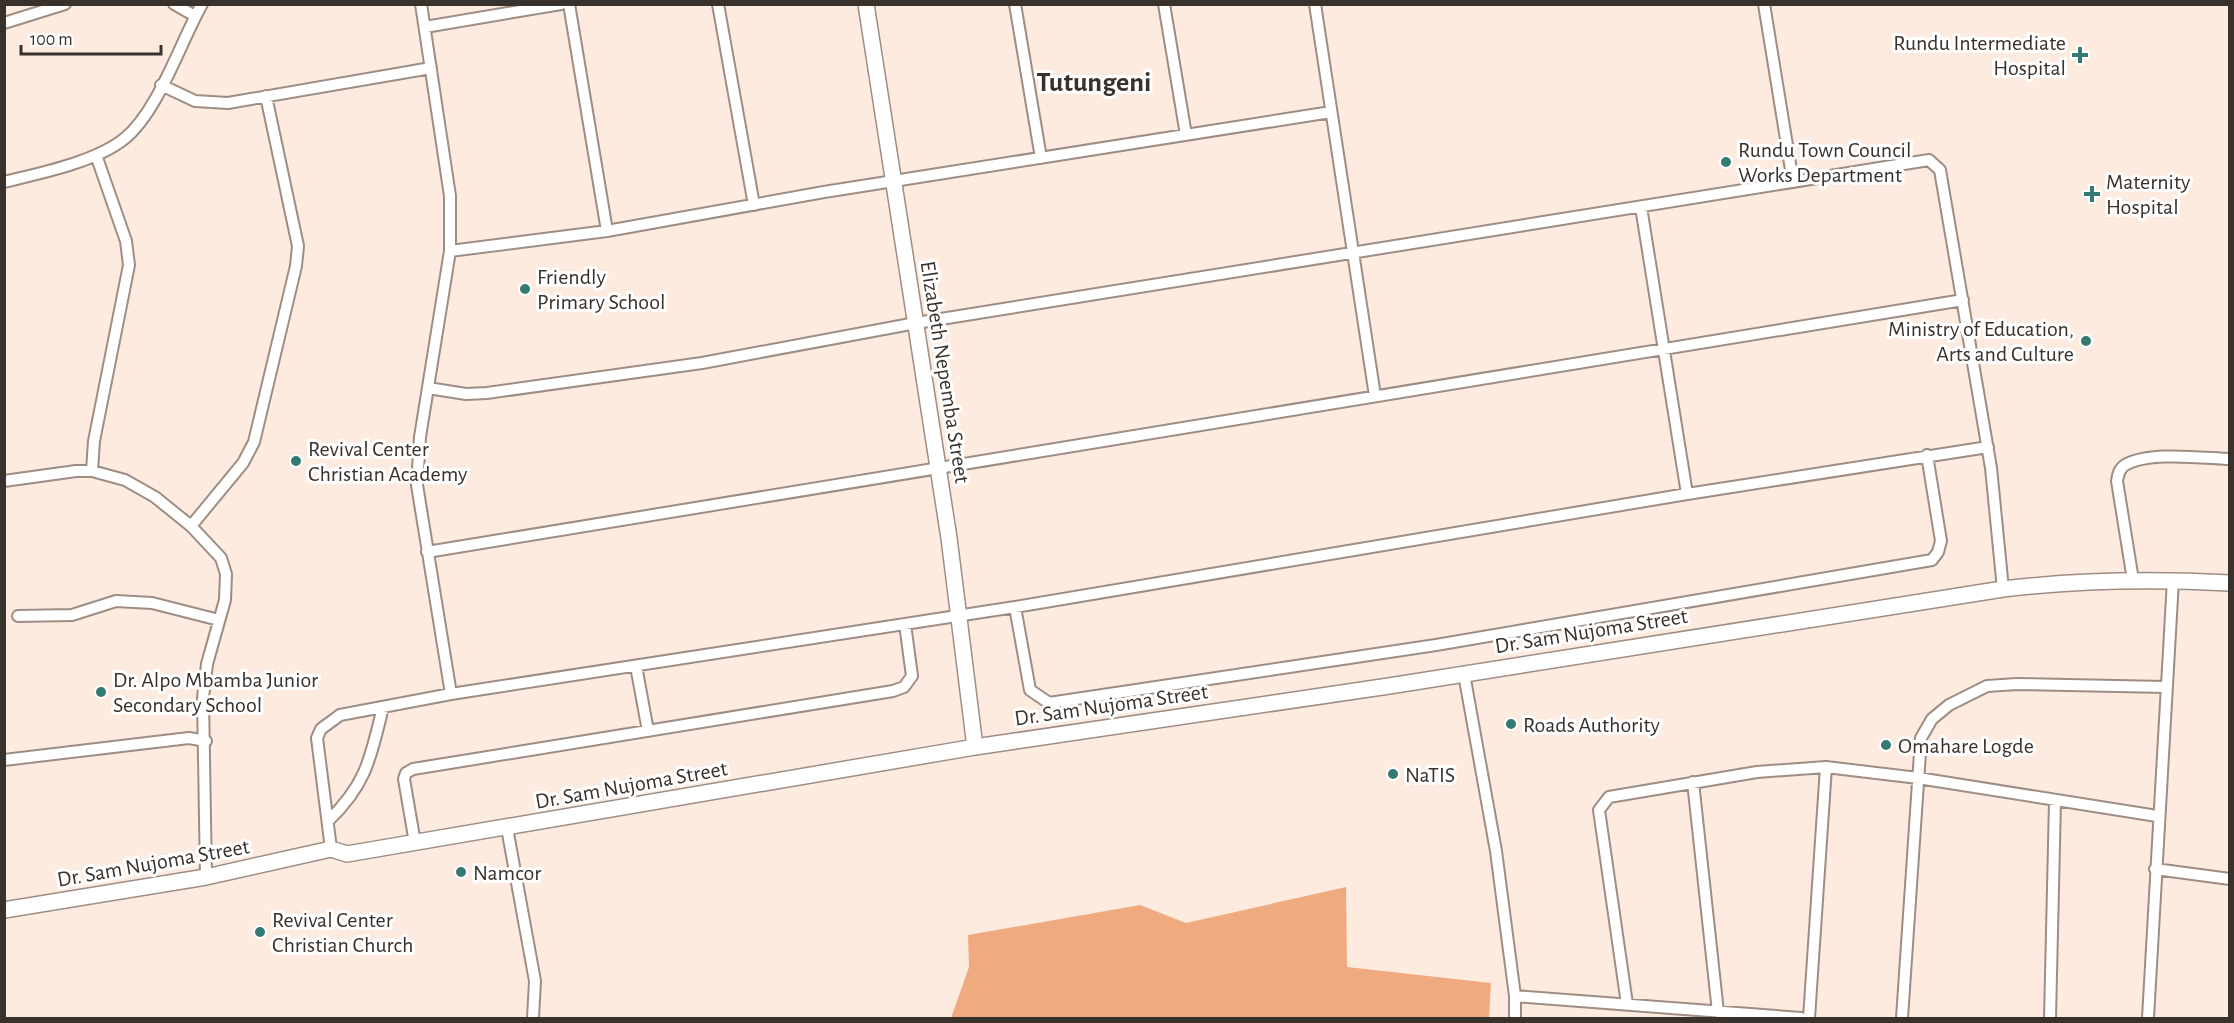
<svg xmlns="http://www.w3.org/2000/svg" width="2234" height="1023" font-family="'Alegreya Sans',sans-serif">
  <rect width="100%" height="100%" fill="#feebe0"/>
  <path fill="#efaa80" d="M1346,887L1347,967L1491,983L1489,1018H951L969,967L968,935L1140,905L1186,923Z"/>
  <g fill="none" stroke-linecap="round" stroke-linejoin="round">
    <g stroke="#9e8d83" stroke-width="14">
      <path id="street" d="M174,4L195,16
        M421,4L450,196V251L420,437L417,485L451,694
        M569,4L607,231
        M718,4L754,205
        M1015,4L1041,158
        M1164,4L1186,135
        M1315,4L1375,396
        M1764,4L1793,182
        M4,23L65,4
        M425,27L561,4
        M161,85L195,101L228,103L431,68
        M4,182C41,173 95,162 124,139C158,112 180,43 202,4
        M1641,207L1687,494
        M450,251L607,231L824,192L1331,112
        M428,388L466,394L487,393L702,363L916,323L1929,160L1940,170L1991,468L2003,589
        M92,471L94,441L129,265L126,241L96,155
        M4,481L76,471H92L125,480L155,497L191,526L221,558L226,574L225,600L207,664L203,698L206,877
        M191,526L243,463L254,442L296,266L298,246L266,96
        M427,552L1963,300
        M2133,580L2117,481C2118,475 2119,469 2125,465C2149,451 2202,458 2230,459
        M1015,607L1030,690L1049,703L1436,645L1932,560L1938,552L1941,541L1927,455
        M18,616L72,615L116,601L152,603L219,620
        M636,666L648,731
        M1464,674L1496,851L1515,996V1018
        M4,760L189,738L206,741
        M1693,782L1718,1012
        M328,821C367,784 371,756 383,707
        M507,828L535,981L533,1018
        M415,843L404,779L406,773L413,769L893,691L904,687L912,676L905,624
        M331,849L317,738L321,729L340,715L451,694L1015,607L1687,494L1988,447
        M2155,869L2230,879
        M1515,996L1801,1018
        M1627,1004L1599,810L1609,797L1757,772L1826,767L1918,778L2157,816
        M1809,1018L1826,767
        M1902,1018L1921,738L1932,719L1949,705L1987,686L2017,684L2165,687
        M2050,1018L2055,802
        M2148,1018L2173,580"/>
    </g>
    <g stroke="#9e8d83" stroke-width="18">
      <path id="secondary" d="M866,4L949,538L975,747
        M4,910L206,877L331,849L347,854L975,747L1389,686L2003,589C2078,580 2154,579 2230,583"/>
    </g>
    <use href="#street" stroke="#fff" stroke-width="10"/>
    <use href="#secondary" stroke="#fff" stroke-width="15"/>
  </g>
  <g fill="#337a72" stroke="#fff" stroke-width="2">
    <path d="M2077 46h6v6h6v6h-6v6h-6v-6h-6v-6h6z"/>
    <circle cx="1726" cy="162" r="6"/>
    <path d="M2089 185h6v6h6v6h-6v6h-6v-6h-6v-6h6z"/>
    <circle cx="525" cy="289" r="6"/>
    <circle cx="2086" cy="341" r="6"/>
    <circle cx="296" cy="461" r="6"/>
    <circle cx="101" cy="692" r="6"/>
    <circle cx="1511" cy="724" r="6"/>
    <circle cx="1886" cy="745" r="6"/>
    <circle cx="1393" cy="774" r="6"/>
    <circle cx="461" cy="872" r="6"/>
    <circle cx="260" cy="932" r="6"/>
  </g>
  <g text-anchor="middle" stroke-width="6" stroke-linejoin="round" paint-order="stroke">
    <g font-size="22" fill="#38312c" stroke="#fff" text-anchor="start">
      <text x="2066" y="50" text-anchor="end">Rundu Intermediate<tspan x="2066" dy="25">Hospital</tspan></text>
      <text x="1738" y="157">Rundu Town Council<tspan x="1738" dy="25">Works Department</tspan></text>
      <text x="2106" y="189">Maternity<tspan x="2106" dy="25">Hospital</tspan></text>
      <text x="537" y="284">Friendly<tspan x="537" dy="25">Primary School</tspan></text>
      <text x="2074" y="336" text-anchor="end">Ministry of Education,<tspan x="2074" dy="25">Arts and Culture</tspan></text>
      <text x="308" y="456">Revival Center<tspan x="308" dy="25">Christian Academy</tspan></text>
      <text x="113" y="687">Dr. Alpo Mbamba Junior<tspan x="113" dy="25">Secondary School</tspan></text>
      <text x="1523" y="732">Roads Authority</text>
      <text x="1898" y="753">Omahare Logde</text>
      <text x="1405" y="782">NaTIS</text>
      <text x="473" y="880">Namcor</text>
      <text x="272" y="927">Revival Center<tspan x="272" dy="25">Christian Church</tspan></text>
    </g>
    <g font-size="22" fill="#38312c" stroke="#fff">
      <text transform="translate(946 372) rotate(81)" y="8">Elizabeth Nepemba Street</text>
      <text transform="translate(1591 630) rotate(-9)" y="8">Dr. Sam Nujoma Street</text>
      <text transform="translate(1111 704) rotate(-8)" y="8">Dr. Sam Nujoma Street</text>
      <text transform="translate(631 784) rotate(-10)" y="8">Dr. Sam Nujoma Street</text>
      <text transform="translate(153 862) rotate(-10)" y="8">Dr. Sam Nujoma Street</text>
    </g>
    <g font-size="28" font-weight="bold" fill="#38312c" stroke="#fff">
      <text x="1094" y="91">Tutungeni</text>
    </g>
  </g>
  <rect width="2234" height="1023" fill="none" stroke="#38312c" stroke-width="12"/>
  <path d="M21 45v9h140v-9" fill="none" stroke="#38312c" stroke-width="3"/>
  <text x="30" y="45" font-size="18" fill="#38312c" stroke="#ffffff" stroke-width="4.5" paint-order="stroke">100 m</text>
</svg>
